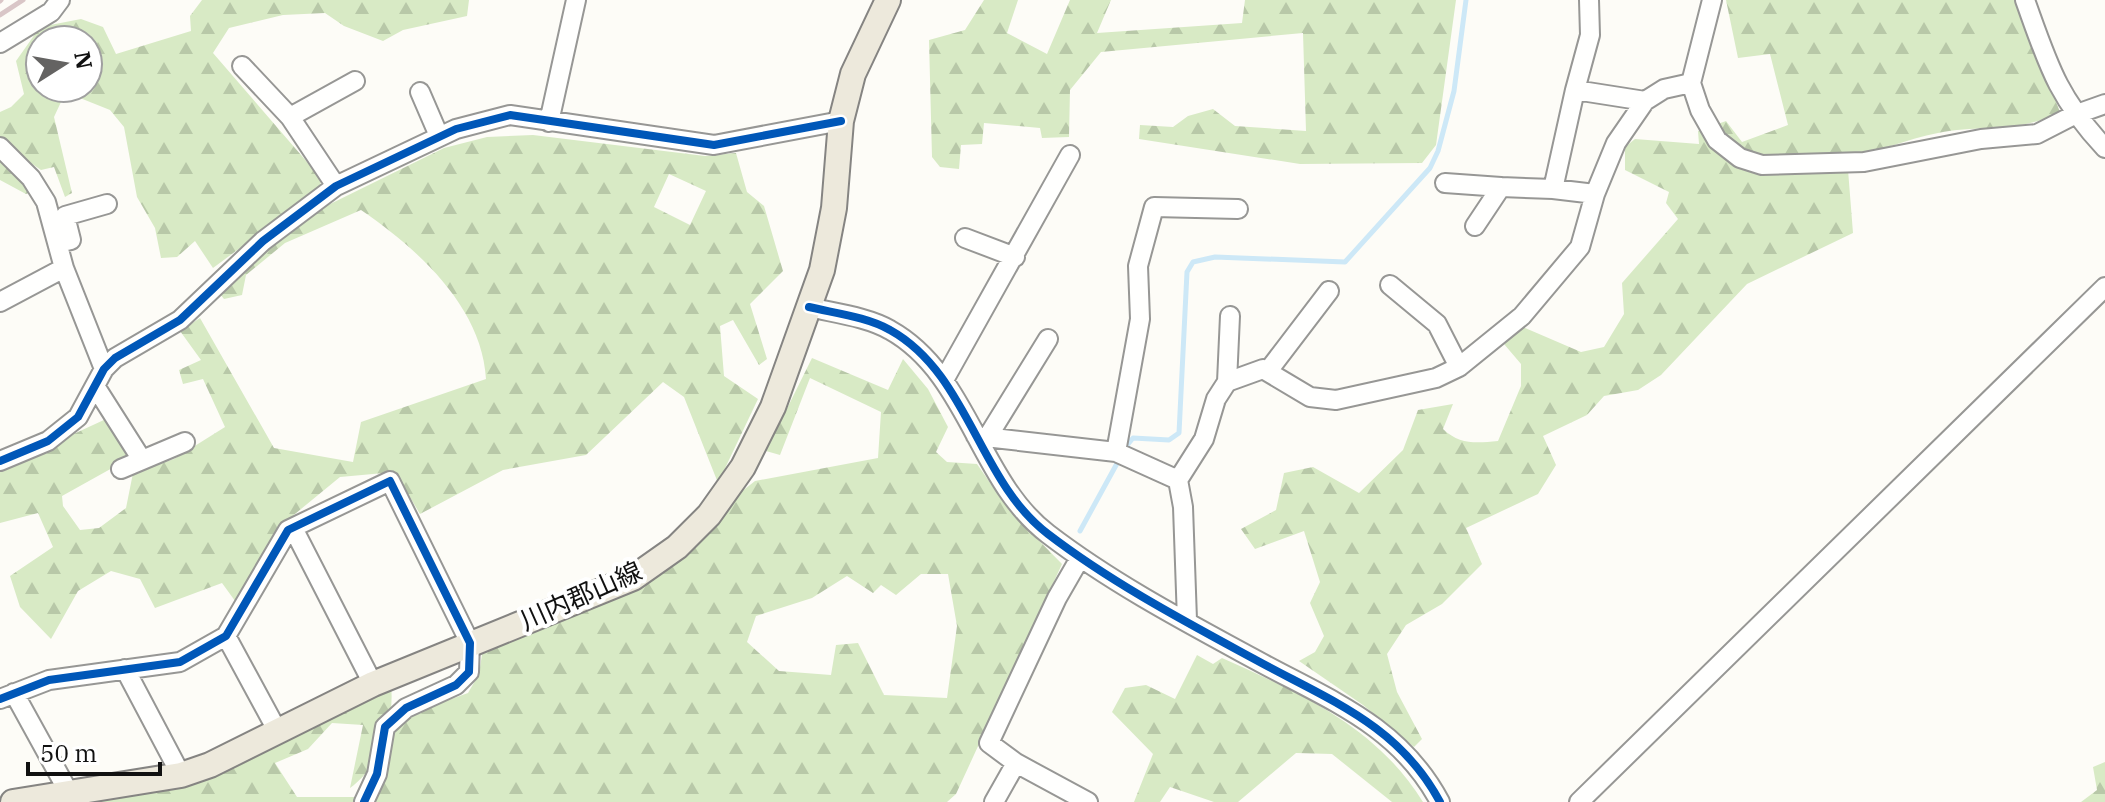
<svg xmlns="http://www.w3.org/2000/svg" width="2105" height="802" font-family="'IBM Plex Serif','Noto Sans JP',serif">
  <defs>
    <pattern id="forest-firs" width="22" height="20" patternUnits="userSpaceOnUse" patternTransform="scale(2)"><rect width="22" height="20" fill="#d8eac5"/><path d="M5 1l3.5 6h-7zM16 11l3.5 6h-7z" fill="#b8c8a8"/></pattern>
  </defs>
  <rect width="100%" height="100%" fill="#fdfcf7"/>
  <path fill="url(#forest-firs)" fill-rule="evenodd" d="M202,0H469L467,16L403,30L383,41L344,26L325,13L283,15L229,28L213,53L320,177L321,188L213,268L195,241L177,257L161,258L155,228L137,197L124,127L110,110L75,96L61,102L54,117L72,193L65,197L54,167L41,170L28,161L15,171L32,192L26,194L0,180V112L11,107L24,94L16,61L40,27L81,19L103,27L116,54L191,31L190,16ZM40,40H88V88H40Z
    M984,0H1018L1007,33L1047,54L1070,0H1111L1097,33L1242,23L1245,0H1456L1436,145L1422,163L1300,164L1139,139L1140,125L1173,127L1188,116L1213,109L1235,126L1306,131L1303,33L1101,52L1070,90L1069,137L1042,138L1040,128L984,123L982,144L961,145L959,169L940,167L932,157L929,40L965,30Z
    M1726,0H2016L2060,112C2017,134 1982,124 1938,133C1907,139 1878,152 1847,157L1853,233L1747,284L1661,375L1638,390L1604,396L1587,415L1543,436L1556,465L1538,494L1466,528L1482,564L1442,604L1406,625L1387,654L1397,692L1422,739L1414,747L1363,705L1299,661L1315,652L1324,636L1310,603L1320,582L1304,531L1255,549L1241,529L1276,510L1284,473L1313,467L1359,493L1403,450L1418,410L1453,404L1443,429C1460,445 1476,443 1498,441L1521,386V364L1504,344L1523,327L1581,352L1604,347L1624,314L1622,283L1678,219L1666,203L1669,192L1625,170V147L1635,139L1699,144L1698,131L1726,121L1742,142L1788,125L1770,54L1738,58Z
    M533,135L705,156L736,153L747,192L764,206L783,271L750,304L767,359L759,365L733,320L720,326L724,376L758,399L718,483L684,397L663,382L586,455L503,470L420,514L395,472L340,477L284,523L238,605L222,583L155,608L140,579L111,571L78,591L51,639L20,607L10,576L53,547L38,513L0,523V468L106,419L132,457L62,496L63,506L80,530L99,528L126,508L133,473L174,459L225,427L203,379L183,384L179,370L201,360L180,331L200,318L274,448L353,462L361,422L486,379C482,307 418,249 361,210L285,243L246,275L242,295L224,299L220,294L273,240L320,209L444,148L487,137ZM669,174L706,191L690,225L654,207Z
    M812,358L888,390L903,359L928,389L948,427L936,452L947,462L977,464L1009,510L1062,564L956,794L947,802H373L388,769L391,732L410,714L468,693L479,674L483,648L603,601L755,481L878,458L881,412L810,378L780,455L766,451ZM921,574H948L957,626L947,698L884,695L858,643L836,645L831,675L779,671L747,642L756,616L812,598L847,576L873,593L881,585L896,595Z
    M1197,655L1213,664L1222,658C1300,693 1377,727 1423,802H1392L1332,754L1296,753L1238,802H1214L1170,787L1160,802H1134L1153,754L1112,712L1125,688L1146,685L1175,699Z
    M391,685C395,721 380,767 350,788L363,725L332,723L308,749L275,763L297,797H356L353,802H56L93,799Z
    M2105,762V802H2081L2097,790L2093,767Z"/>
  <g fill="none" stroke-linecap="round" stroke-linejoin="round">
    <path stroke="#cde8f7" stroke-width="5" d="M1124,449L1133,438L1169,440L1179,433L1187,272L1193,262L1215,257L1345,262L1430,168L1438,151L1454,91L1466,0
      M1080,531L1120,458"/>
    <g stroke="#979795" stroke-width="22">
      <path id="minor" d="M1712,0L1691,83L1700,110L1717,140L1740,158L1762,165L1864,162L1981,139L2037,134L2074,115L2105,104
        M2025,0C2048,64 2057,97 2105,148
        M0,43L51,12L60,0
        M242,66L290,117L336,186
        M1575,90L1590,35L1589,0
        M420,92L439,136
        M290,117L355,81
        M549,122L576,0
        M0,147L31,178L46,202L64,268L104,369
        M1445,183L1501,187
        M1595,194L1553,189L1575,90L1645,101
        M1475,226L1501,187L1553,189
        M965,238L1015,257
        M58,243L71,240L65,216L107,204
        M1390,285L1437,324L1459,367
        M0,302L64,268
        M809,307C834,313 868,317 890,330C969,374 978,481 1048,534C1112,583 1186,622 1256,660C1329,700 1399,725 1440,802
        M1268,371L1329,291
        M944,380L1070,155
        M1227,382L1230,316
        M95,386L142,460
        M976,436L1116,452L1178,480
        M987,438L1048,339
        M1116,452L1140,319L1138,266L1154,207L1238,209
        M0,461L48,441L78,417L104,369L115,358L180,320L263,241L336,186L456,129L510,115L714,145L841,121
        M121,469L185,442
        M1178,480L1204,439L1216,399L1227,382L1263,369L1310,397L1336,400L1436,378L1459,367L1522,316L1580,247L1595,194L1616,143L1645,101L1664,89L1691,83
        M1178,480L1183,507L1187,620
        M293,528L373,684
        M1080,558L1057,598L989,743L1016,763L1088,802
        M226,636L278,732
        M125,669L181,775
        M14,693L68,791
        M0,699L49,680L180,662L226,636L288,530L390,481L470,643L469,672L456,685L406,708L385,727L377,774L364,802
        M994,802L1016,763
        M1579,802L2105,287"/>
    </g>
    <g stroke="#858482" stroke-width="28">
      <path id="major" d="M13,802L181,775L210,765L373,684L633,578L677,547L709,515L743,467L773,407L822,270L834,208L841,121L853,74L888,0"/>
    </g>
    <use href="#minor" stroke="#fffffe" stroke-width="18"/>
    <use href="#major" stroke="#ede9dc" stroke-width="24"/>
    <path stroke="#d9c6c7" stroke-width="5" d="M0,1L1,0
      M0,15L23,0"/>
    <g stroke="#fff" stroke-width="13">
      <path id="cycleway" d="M809,307C834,313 868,317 890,330C969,374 978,481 1048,534C1112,583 1186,622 1256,660C1329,700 1399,725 1440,802
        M0,461L48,441L78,417L104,369L115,358L180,320L263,241L336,186L456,129L510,115L714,145L841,121
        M0,699L49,680L180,662L226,636L288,530L390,481L470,643L469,672L456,685L406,708L385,727L377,774L364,802"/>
    </g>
    <use href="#cycleway" stroke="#0057b8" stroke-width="8"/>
  </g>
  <g text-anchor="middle" stroke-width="8" stroke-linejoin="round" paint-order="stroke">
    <g font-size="26" fill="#111" stroke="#fff">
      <text transform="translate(581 596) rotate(-24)" y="9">川内郡山線</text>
    </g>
  </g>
  <g transform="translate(64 64) rotate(79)"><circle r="38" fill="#ffffff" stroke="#a0a0a0" stroke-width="2"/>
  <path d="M0-6L14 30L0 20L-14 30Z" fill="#646362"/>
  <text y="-12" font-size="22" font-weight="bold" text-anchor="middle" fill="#111111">N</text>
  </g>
  <path d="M28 762v12h132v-12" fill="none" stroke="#111111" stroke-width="4"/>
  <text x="40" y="762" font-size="24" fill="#111111" stroke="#ffffff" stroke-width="6" paint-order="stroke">50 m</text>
</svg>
